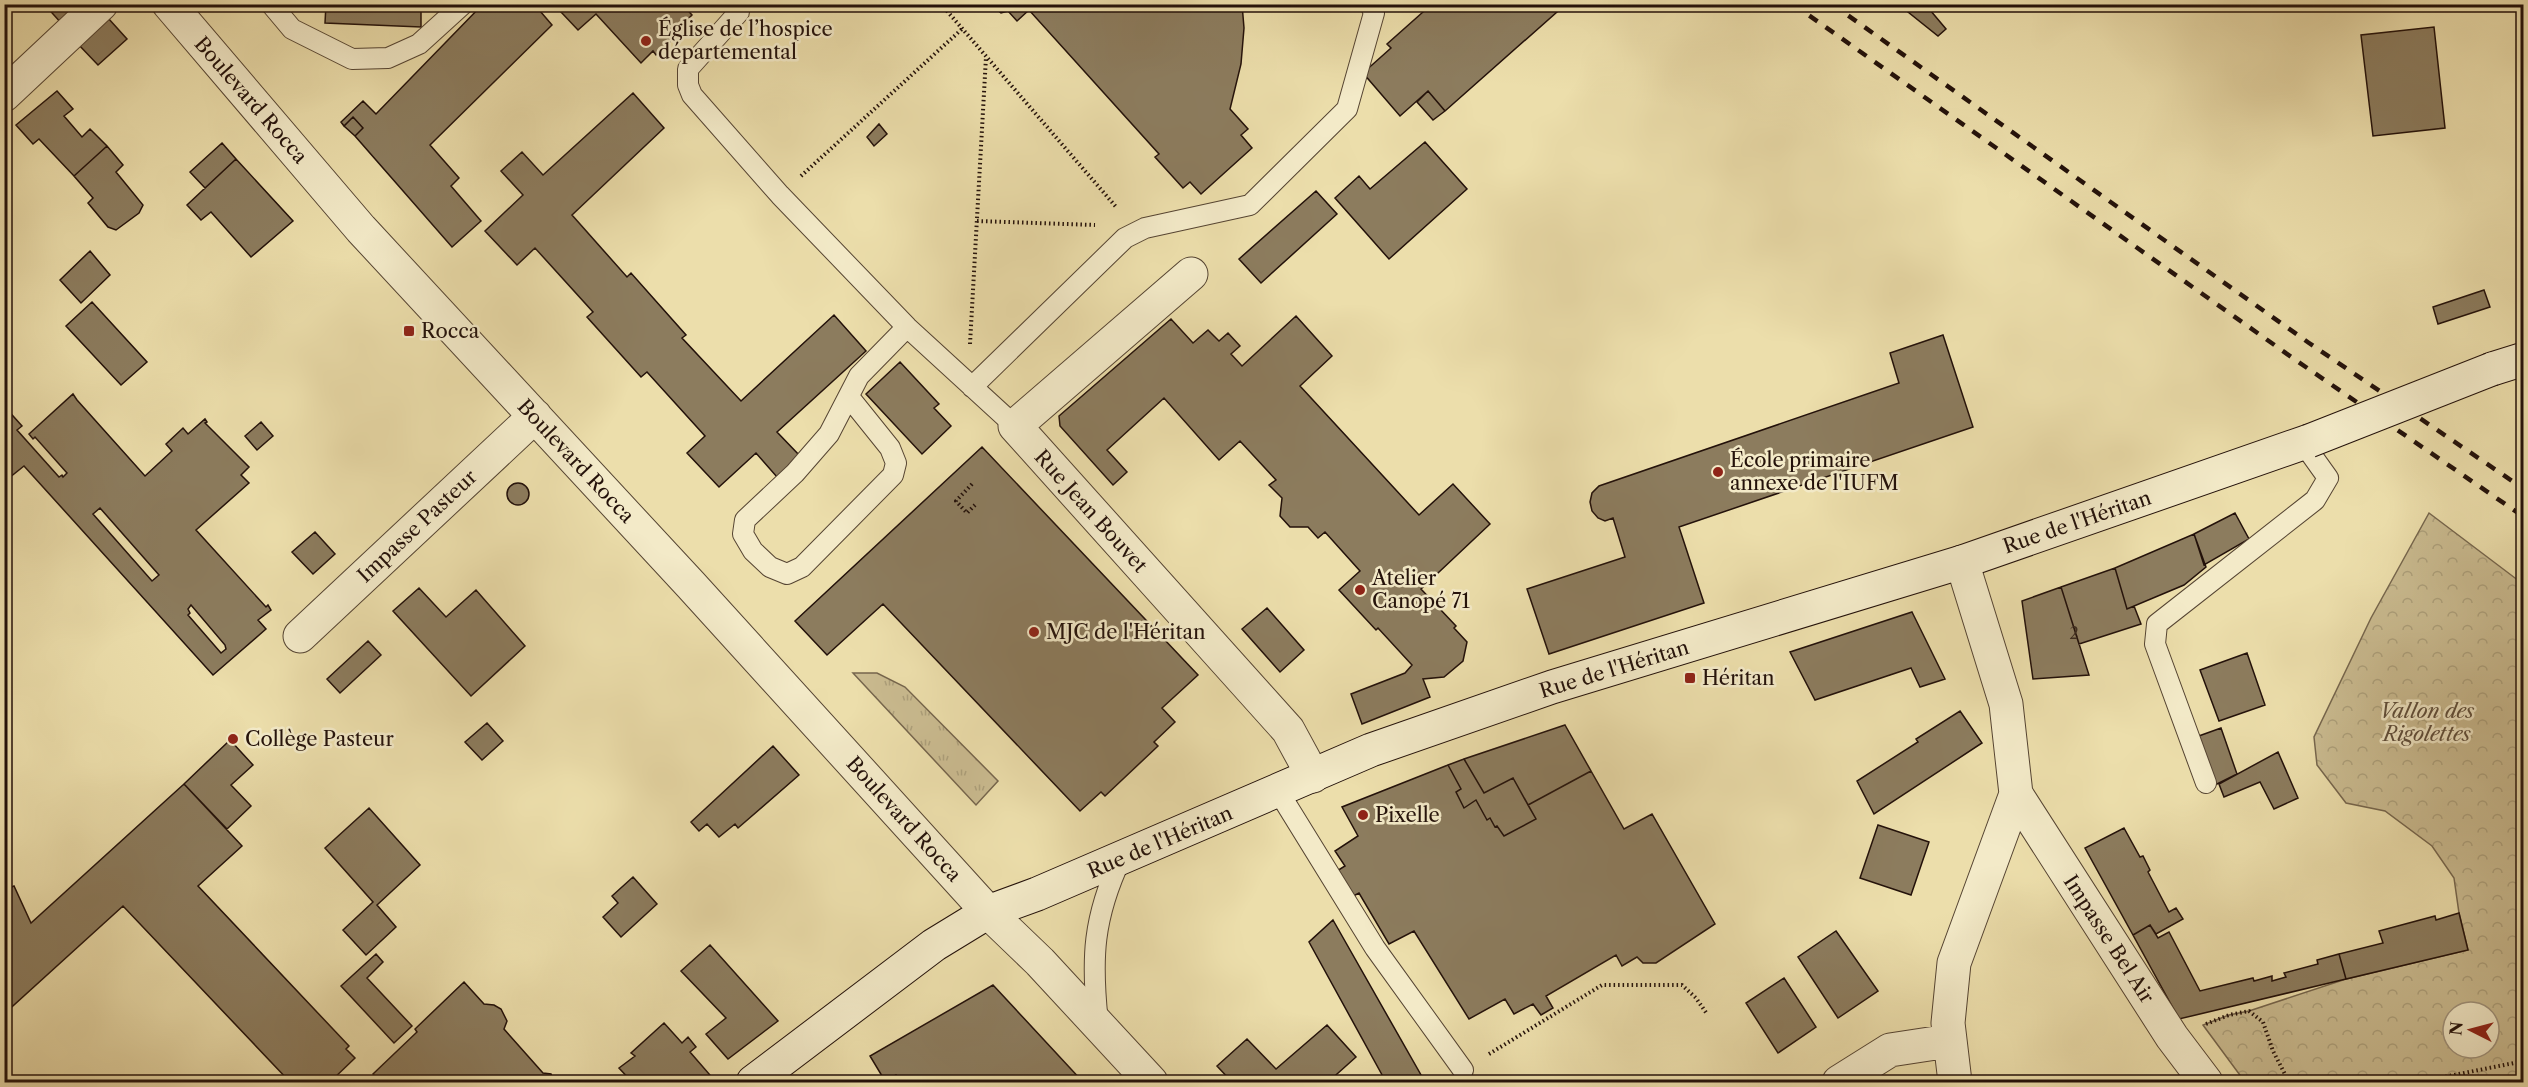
<svg xmlns="http://www.w3.org/2000/svg" width="2528" height="1087" font-family="'Libre Caslon Text',serif">
<style>
.grass{fill:url(#grass-tufts);stroke:#76664d;stroke-width:1.5}
.forest{fill:url(#forest-crowns);stroke:#76664d;stroke-width:1.5;fill-rule:evenodd}
.building{fill:#8c7c5e;stroke:#23110a;stroke-width:1.5;fill-rule:evenodd}
.lines{fill:none;stroke-linecap:round;stroke-linejoin:round}
.lane-casing{stroke:#554432;stroke-width:22}
.street-casing{stroke:#554432;stroke-width:35}
.secondary-casing{stroke:#23110a;stroke-width:35}
.path{stroke:#23110a;stroke-width:4;stroke-dasharray:1.5 3;stroke-linecap:butt}
.lane{stroke:#f3eac8;stroke-width:20}
.street{stroke:#f3eac8;stroke-width:33}
.secondary{stroke:#f3eac8;stroke-width:33}
.rail{stroke:#23110a;stroke-width:4.5;stroke-dasharray:10 10;stroke-linecap:butt}
.secondary-bridge-casing{stroke:#23110a;stroke-width:35;stroke-linecap:butt}
.secondary-bridge{stroke:#f3eac8;stroke-width:33}
.poi-dot{fill:#8f2418;stroke:#f3eac8;stroke-width:2}
.labels{text-anchor:middle;stroke-width:5;stroke-linejoin:round;paint-order:stroke}
.number-label{font-size:16px;fill:#3d2c1f}
.poi-label{font-size:20px;fill:#23110a;stroke:#f3eac8;text-anchor:start}
.street-label{font-size:20px;fill:#23110a;stroke:#f3eac8}
.park-label{font-size:20px;font-style:italic;fill:#5d4c39;stroke:#f3eac8}
</style>
<defs>
<pattern id="grass-tufts" width="24" height="20" patternUnits="userSpaceOnUse" patternTransform="scale(1.5)"><rect width="24" height="20" fill="#cabb90"/><path d="M3 7l-1-3M5 7V3M7 7l1-3M15 17l-1-3M17 17v-4M19 17l1-3" fill="none" stroke="#ada07b"/></pattern>
<pattern id="forest-crowns" width="20" height="18" patternUnits="userSpaceOnUse" patternTransform="scale(1.5)"><rect width="20" height="18" fill="#cabb90"/><path d="M2 6a3 3 0 1 1 6 0M12 15a3 3 0 1 1 6 0" fill="none" stroke="#ada07b"/></pattern>
</defs>
<rect width="100%" height="100%" fill="#ecdeab"/>
<filter id="stains"><feTurbulence type="fractalNoise" baseFrequency=".00333" numOctaves="4"/><feColorMatrix values="0 0 0 0 .2 0 0 0 0 .09 0 0 0 0 .02 0 0 0 .5 -.17"/></filter>
<radialGradient id="worn" r=".72"><stop offset=".6" stop-color="#630" stop-opacity="0"/><stop offset="1" stop-color="#630" stop-opacity=".3"/></radialGradient>
<path class="grass" d="M853,673h24l28,14 93,94 -22,24z"/>
<path class="forest" d="M2429,513l94,71v498h-278l-42,-57 26,-10 20,-4 97,-32 122,-29 -9,-37 -5,-35 -22,-32 -47,-35 -39,-8 -29,-38 -3,-28 57,-119zM2453,1012h36v36h-36z"/>
<path class="building" d="M44,4h40l-22,20z
M326,4h95v23l-96,-4z
M483,4h51l18,21 -122,120 29,33 -8,8 30,35 -29,26 -97,-111 8,-8 -10,-11 -9,9 -3,-4 22,-21 13,13z
M569,4h113l10,11 -13,13 3,3 -26,24 -3,-4 -12,12 -45,-49 -18,16 -17,-18z
M990,4h252l2,24 -3,36 -11,45 18,20 -7,6 11,13 -51,46 -11,-12 -7,6 -28,-31 4,-3 -130,-144 -12,11 -9,-10 -7,2z
M1432,4h134l-121,107 -17,-20 -28,25 -37,-43 28,-25 -4,-4z
M1898,4h27l21,25 -8,7z
M108,18l19,21 -29,26 -20,-21z
M2434,27l11,101 -72,8 -12,-101z
M57,91l16,18 -9,7 18,21 8,-8 17,17 -33,30 -35,-37 -6,5 -17,-19z
M1428,91l17,20 -12,9 -16,-18z
M633,93l31,35 -92,87 55,62 4,-4 55,62 -4,3 59,63 93,-86 32,36 -89,81 23,24 -23,21 -21,-24 -37,34 -32,-34 18,-17 -58,-64 -6,5 -54,-60 6,-5 -58,-64 -18,17 -32,-34 38,-36 -22,-24 21,-19 21,23z
M353,117l10,11 -8,8 -11,-10z
M879,124l8,10 -13,12 -7,-9z
M1425,142l42,47 -78,70 -54,-61 24,-22 11,13z
M222,143l14,16 -31,29 -15,-16z
M107,146l16,19 -7,7 27,33 -4,8 -23,17 -8,-3 -20,-24 5,-5 -19,-22z
M236,159l57,62 -42,36 -40,-45 -10,8 -14,-15z
M1316,191l21,23 -76,69 -22,-24z
M90,251l20,24 -29,28 -21,-23z
M2484,290l6,17 -52,17 -5,-17z
M92,302l55,60 -26,23 -55,-59z
M1296,316l36,40 -32,30 119,129 34,-31 37,40 -69,65 35,37 -2,2 13,14 -4,19 -19,16 -21,2 7,18 -68,27 -11,-30 54,-21 7,-8 -34,-37 -2,2 -37,-40 21,-19 -35,-39 -7,6 -10,-11h-18l-10,-11 2,-18 -13,-13 7,-5 -36,-39 -21,19 -55,-62 -57,52 20,22 -14,13 -53,-59 -1,-10 112,-97 22,24 15,-13 11,11 9,-8 12,13 -9,8 11,12z
M1943,335l30,92 -294,100 25,76 -155,51 -22,-65 98,-32 -12,-39 -8,3 -7,-3 -6,-7 -2,-9 2,-9 7,-7 300,-103 -9,-30z
M900,362l39,42 -5,4 17,18 -29,28 -56,-60z
M73,394l4,6 68,76 27,-25 -6,-7 17,-16 5,6 17,-15 2,3 -2,1 44,44 -8,8 8,8 -53,47 70,77 2,-2 3,5 -13,10 8,9 -53,46 -189,-209 -20,16v-76l18,20 -5,4 42,47 3,-2 1,2 4,-4 -32,-36 -2,2 -4,-5zM100,508l59,67 -7,6 -59,-67zM191,605l34,40 1,4 -5,4 -33,-38 2,-2 -2,-4z
M261,422l12,14 -16,14 -12,-14z
M982,447l216,228 -36,33 13,14 -21,20 4,4 -53,50 -4,-4 -21,19 -197,-207 -56,51 -32,-34z
M507 494a11 11 0 1 1 22 0a11 11 0 1 1-22 0Z
M2235,513l14,26 -45,26 -10,-31z
M315,532l20,22 -22,20 -21,-22z
M2194,534l12,33 -22,18 -57,24 -12,-41z
M2115,568l12,41 7,-3 7,18 -62,20 -18,-57z
M2061,587l28,88 -56,4 -11,-78z
M419,588l27,29 30,-27 49,56 -54,50 -78,-85z
M1267,608l37,42 -24,22 -38,-43z
M1912,612l33,67 -25,8 -9,-19 -96,32 -25,-48z
M368,641l13,14 -41,38 -13,-14z
M2247,653l18,52 -46,16 -19,-51z
M1960,711l22,32 -108,71 -17,-33 61,-39 -2,-3z
M487,723l16,18 -21,19 -17,-18z
M1565,725l26,46 -63,34 -15,-27 -29,15 -20,-34z
M2221,728l16,46 -24,12 -17,-49z
M230,740l23,25 -22,20 20,21 -24,23 -43,-45z
M773,746l26,29 -61,53 -3,-4 -16,13 -12,-13 -8,7 -8,-9z
M2278,752l20,46 -24,11 -14,-27 -36,15 -5,-13z
M1464,759l20,34 29,-15 23,41 -32,17 -7,-10 -2,1 -5,-9 -3,2 -11,-20 -12,8 -8,-16 5,-3 -13,-24z
M1448,765l13,24 -5,3 8,16 12,-8 11,20 3,-2 5,9 2,-1 7,10 32,-17 -8,-14 63,-34 33,58 28,-15 63,110 -59,39h-13l-6,-6 -15,9 -6,-11 -70,41 7,12 -12,7 -8,-11 -19,10 -9,-15 -36,20 -55,-88 -25,13 -30,-51 -13,7 -14,-26 13,-8 -10,-15 23,-15 -16,-29z
M184,784l58,62 -44,40 151,160 -3,3 9,9 -25,24h-40l-167,-176 -119,108v-124l10,-4 17,37z
M369,808l51,57 -43,40 19,22 -30,28 -23,-25 30,-28 -48,-54z
M1878,825l51,17 -18,53 -51,-17z
M2124,828l16,29 3,-1 7,14 -2,2 21,40 7,-4 7,11 -27,15 -6,-9 -17,10 -48,-87z
M633,877l24,27 -36,33 -18,-20 15,-14 -6,-7z
M2459,913l9,37 -122,29 -7,-25 44,-11 -4,-12 56,-15 1,4z
M1333,920l92,162h-39l-77,-140z
M2150,925l8,13 11,-6 31,59 53,-13 1,3 18,-5v5l14,-4 -2,-4 34,-9 -1,-4 22,-6 7,25 -167,40 -46,-84z
M1836,931l42,60 -40,27 -40,-61z
M710,945l68,76 -50,38 -22,-25 20,-16 -45,-47z
M376,954l7,8 -16,16 45,48 -18,17 -53,-57z
M1784,978l32,49 -38,26 -32,-50z
M464,982l20,22 10,1 7,4 6,12 -3,8 39,44 8,1 3,8h-173l-8,-8 44,-42 -2,-3z
M993,985l90,97h-97l-5,-5 -10,5h-70l-5,-7 -11,6 -15,-25z
M664,1023l18,20 6,-6 8,10 -6,5 20,23 -10,7h-68l-13,-14 16,-12 -4,-3z
M1327,1025l29,32 -28,25h-96l-15,-16 30,-27 29,30z"/>
<g class="lines">
<g class="lane-casing">
<path id="lane" d="M271,4l21,25 60,30 36,-1 31,-14 44,-40
M731,4l8,8 -51,57v16l4,10 88,100 127,132 108,99
M972,387l153,-149 20,-10 105,-23 97,-96 27,-96 -4,-9
M849,397l41,51 6,15 -3,12 -91,92 -15,7 -17,-7 -17,-16 -10,-17 2,-14 50,-47 34,-39 30,-58 48,-49
M2206,783l-51,-139 2,-20 158,-124 13,-22 -25,-35
M1278,791l97,157 88,122
M1098,1023c-7,-65 -5,-105 23,-165"/>
</g>
<g class="street-casing">
<path id="street" d="M169,4l192,225 330,356 297,327 52,50 111,120
M4,95l97,-91
M1191,274l-176,152 273,304 25,46
M300,636l235,-220
M2016,794l156,243 34,45
M1839,1082l51,-32 59,-9
M1955,1082l-7,-59 6,-60 62,-169 -10,-90 -44,-142"/>
</g>
<g class="secondary-casing">
<path id="secondary" d="M2492,369l32,-10
M753,1082l181,-137 54,-33 49,-18 334,-144 181,-63 410,-125 347,-121"/>
</g>
<path class="path" d="M941,4l176,204
M801,176l161,-147
M977,221l118,4
M970,344l16,-287
M972,484l-16,17 11,12 8,-8
M2206,1024l23,-9 20,-4 14,11 10,29 16,31
M1489,1054l113,-69h80l14,13 11,16
M2419,1082l105,-21"/>
<use href="#lane" class="lane"/>
<use href="#street" class="street"/>
<use href="#secondary" class="secondary"/>
<path class="rail" d="M1793,4l504,357 227,156
M1832,4l477,339 215,146"/>
<g class="secondary-bridge-casing">
<path id="secondary-bridge" d="M2309,441l183,-72"/>
</g>
<use href="#secondary-bridge" class="secondary-bridge"/>
</g>
<g class="poi-dot">
<circle cx="646" cy="41" r="6"/>
<rect x="403" y="325" width="12" height="12" rx="3"/>
<circle cx="1718" cy="472" r="6"/>
<circle cx="1360" cy="590" r="6"/>
<circle cx="1034" cy="632" r="6"/>
<rect x="1684" y="672" width="12" height="12" rx="3"/>
<circle cx="233" cy="739" r="6"/>
<circle cx="1363" cy="815" r="6"/>
</g>
<g class="labels">
<g class="number-label">
<text x="2074" y="639">2</text>
</g>
<g class="poi-label">
<text x="658" y="36">Église de l’hospice<tspan x="658" dy="23">départemental</tspan></text>
<text x="421" y="338">Rocca</text>
<text x="1730" y="467">École primaire<tspan x="1730" dy="23">annexe de l'IUFM</tspan></text>
<text x="1372" y="585">Atelier<tspan x="1372" dy="23">Canopé 71</tspan></text>
<text x="1046" y="639">MJC de l'Héritan</text>
<text x="1702" y="685">Héritan</text>
<text x="245" y="746">Collège Pasteur</text>
<text x="1375" y="822">Pixelle</text>
</g>
<g class="street-label">
<text transform="translate(251 100) rotate(49)" y="7">Boulevard Rocca</text>
<text transform="translate(576 461) rotate(47)" y="7">Boulevard Rocca</text>
<text transform="translate(1091 511) rotate(48)" y="7">Rue Jean Bouvet</text>
<text transform="translate(2077 522) rotate(-19)" y="7">Rue de l'Héritan</text>
<text transform="translate(417 526) rotate(-43)" y="7">Impasse Pasteur</text>
<text transform="translate(1614 669) rotate(-17)" y="7">Rue de l'Héritan</text>
<text transform="translate(904 819) rotate(48)" y="7">Boulevard Rocca</text>
<text transform="translate(1160 842) rotate(-23)" y="7">Rue de l'Héritan</text>
<text transform="translate(2109 939) rotate(57)" y="7">Impasse Bel Air</text>
</g>
<g class="park-label">
<text x="2427" y="718">Vallon des<tspan x="2427" dy="23">Rigolettes</tspan></text>
</g>
</g>
<rect width="2528" height="1087" fill="none" stroke="#ecdeab" stroke-width="24"/>
<rect x="6" y="6" width="2516" height="1075" fill="none" stroke="#23110a" stroke-width="3"/>
<rect x="12" y="12" width="2504" height="1063" fill="none" stroke="#23110a" stroke-width="1.5"/>
<g transform="translate(2471 1030) rotate(276)"><circle r="28" fill="#f3eac8" stroke="#a0937c" stroke-width="1.5"/>
<path d="M0-4.5L10 22L0 15L-10 22Z" fill="#8f2418"/>
<text y="-9" font-size="16" font-weight="bold" text-anchor="middle" fill="#23110a">N</text>
</g>
<rect width="100%" height="100%" filter="url(#stains)"/>
<rect width="100%" height="100%" fill="url(#worn)"/>
</svg>
